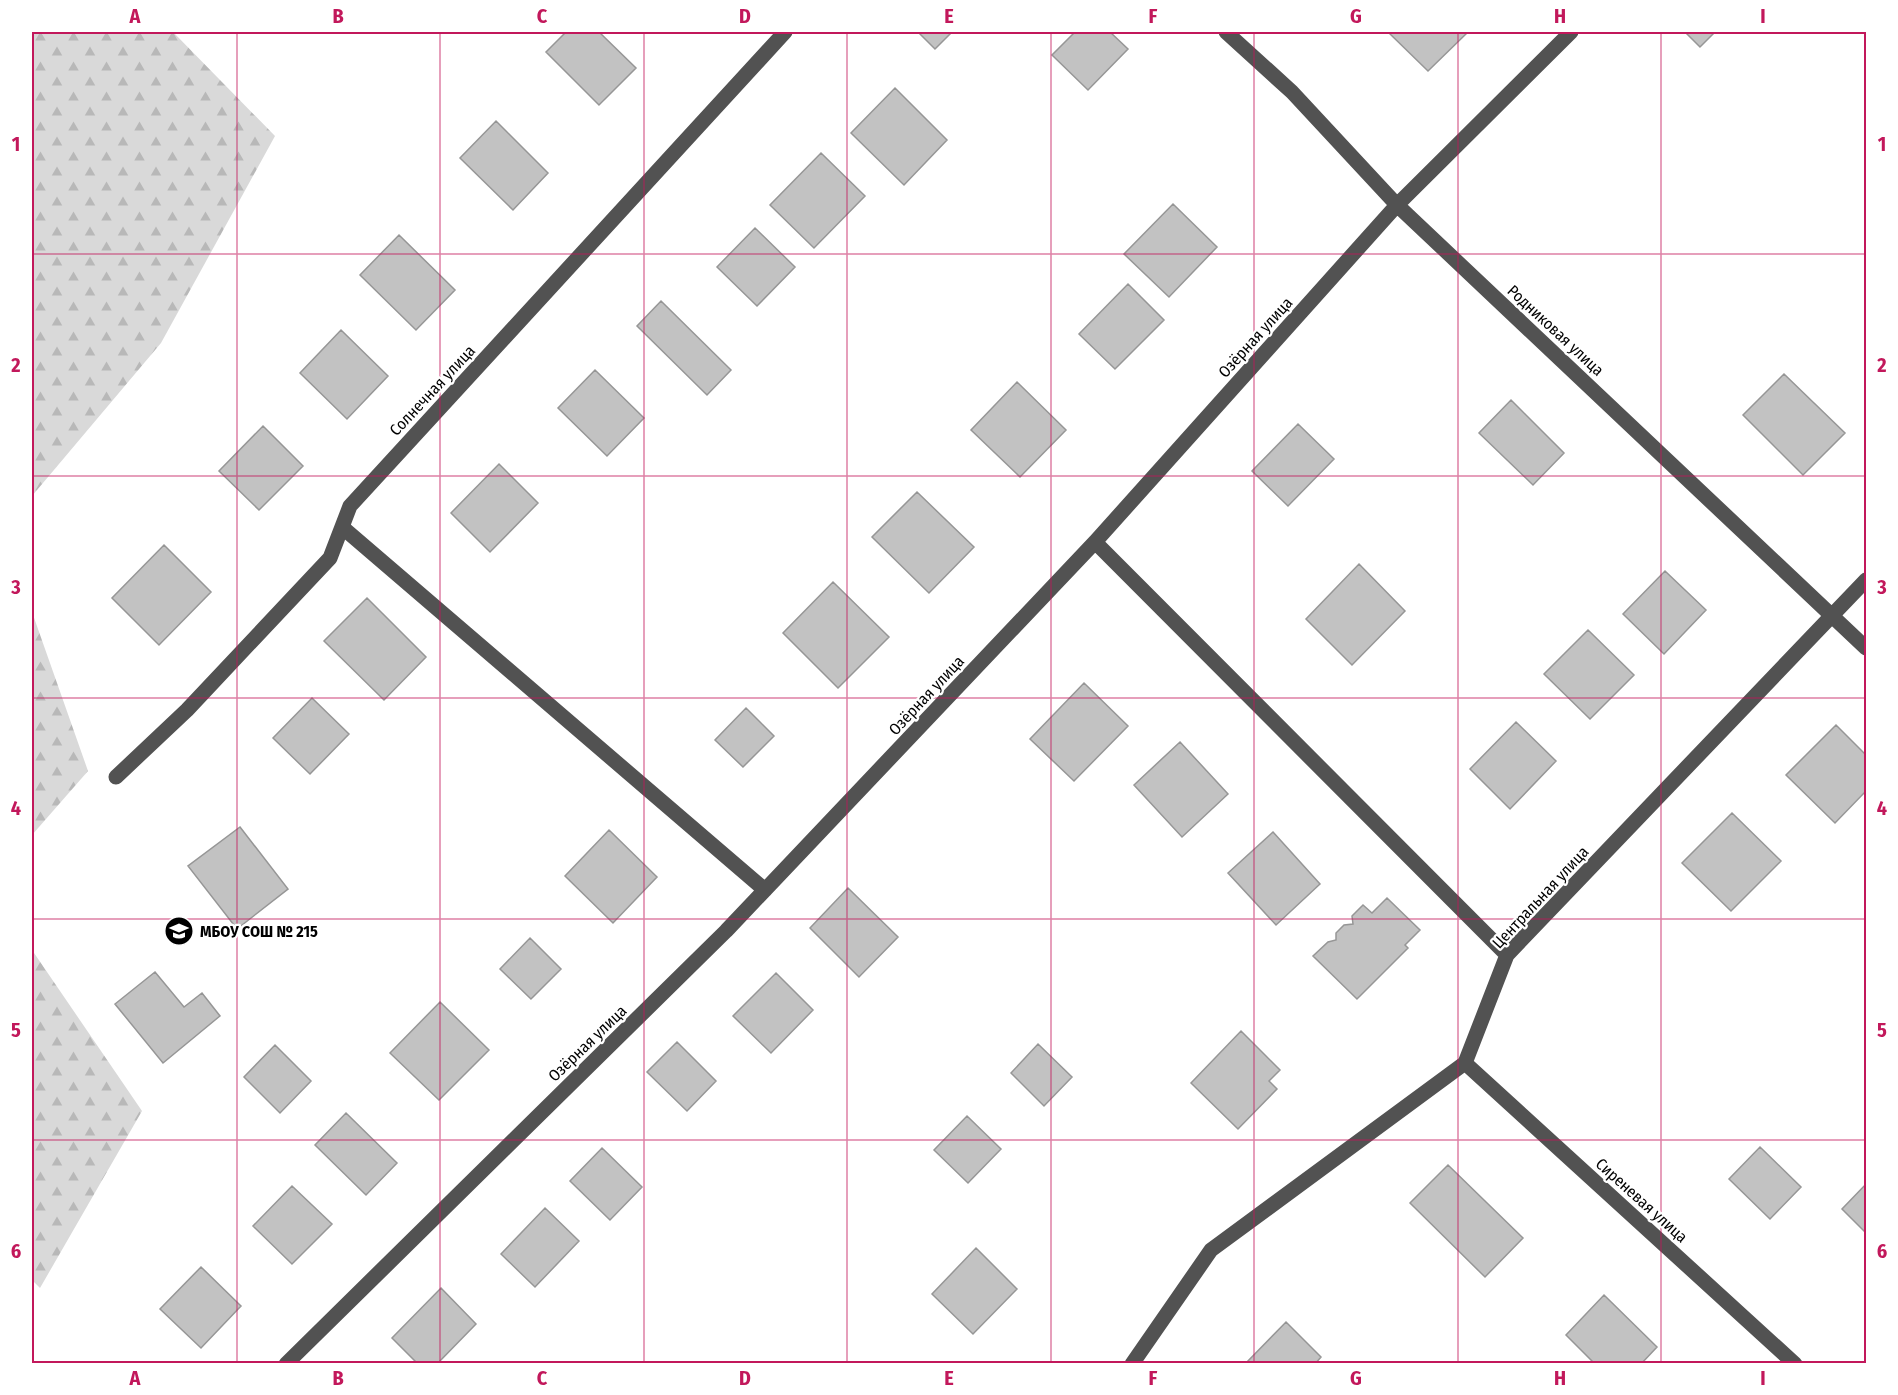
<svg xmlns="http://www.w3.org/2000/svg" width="1898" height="1395" font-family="'Fira Sans Condensed',sans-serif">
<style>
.forest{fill:url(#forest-firs)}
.building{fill:#c2c2c2;stroke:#969696;stroke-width:1.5}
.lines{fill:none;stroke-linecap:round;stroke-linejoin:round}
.minor{stroke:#525252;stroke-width:15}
.grid{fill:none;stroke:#c2185b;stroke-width:1.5;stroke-opacity:0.55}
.labels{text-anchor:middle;stroke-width:4.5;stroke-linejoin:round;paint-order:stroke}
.street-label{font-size:16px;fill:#000;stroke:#fff}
.poi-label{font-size:16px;font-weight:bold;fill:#000;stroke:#fff;text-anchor:start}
.neatline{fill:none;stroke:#c2185b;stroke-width:2}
.grid-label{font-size:20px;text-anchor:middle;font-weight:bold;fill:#c2185b}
</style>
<defs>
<pattern id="forest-firs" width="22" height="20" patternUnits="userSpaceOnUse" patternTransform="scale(1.5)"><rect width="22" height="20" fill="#d9d9d9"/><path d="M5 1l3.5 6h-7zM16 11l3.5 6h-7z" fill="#b8b8b8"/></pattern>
</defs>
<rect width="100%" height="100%" fill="#fff"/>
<path class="forest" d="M32,32h141l102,104 -114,207 -129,153z
M32,612l56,159 -56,64z
M32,950l110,161 -102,177 -8,-8z"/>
<path class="building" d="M566,32h33l37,36 -37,37 -53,-53z
M918,32h34l-17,17z
M1075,32h35l18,17 -40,41 -36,-35z
M1388,32h80l-40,39z
M1685,32h30l-15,15z
M895,88l52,52 -43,45 -53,-52z
M496,121l52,52 -35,37 -53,-52z
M821,153l44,43 -51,52 -44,-43z
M1173,204l44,43 -48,50 -45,-43z
M755,228l40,39 -38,39 -40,-39z
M399,235l56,55 -39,40 -56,-55z
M1128,284l36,36 -49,49 -36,-35z
M661,301l70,69 -24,25 -70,-69z
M341,330l47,46 -41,43 -47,-46z
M595,370l49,48 -37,38 -49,-48z
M1784,374l61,59 -42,42 -60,-60z
M1017,382l49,48 -46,47 -49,-47z
M1511,400l53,53 -31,32 -54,-52z
M1298,424l36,35 -46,47 -36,-35z
M263,426l40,40 -44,44 -40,-39z
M499,464l39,39 -48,49 -39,-39z
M917,492l57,55 -45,46 -57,-56z
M164,545l47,47 -52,53 -47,-47z
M1359,564l46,47 -53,54 -46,-46z
M1665,571l41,39 -42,44 -41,-40z
M833,582l56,55 -51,51 -55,-55z
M367,598l59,59 -42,43 -60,-59z
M1588,630l46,45 -44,44 -46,-45z
M1084,683l44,43 -54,55 -44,-42z
M312,698l37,36 -39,40 -37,-36z
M746,708l28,28 -31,31 -28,-27z
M1516,722l40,39 -46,48 -40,-40z
M1836,725l30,30v36l-31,32 -49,-48z
M1180,742l48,52 -46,43 -48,-52z
M1732,813l49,48 -50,50 -49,-48z
M240,827l48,62 -51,40 -49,-63z
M609,830l48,47 -44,46 -48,-47z
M1273,832l47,52 -44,41 -48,-52z
M848,888l50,49 -39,40 -49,-49z
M1387,898l33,32 -15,15 3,3 -51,51 -44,-43 15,-14 8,-2v-7l8,-8 9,-1 -1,-8 11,-11 9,8z
M530,938l31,31 -30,30 -31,-30z
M155,972l29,35 18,-14 18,23 -57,47 -48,-59z
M776,973l37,37 -42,43 -38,-37z
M440,1002l49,48 -50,50 -49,-47z
M1241,1031l39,39 -11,11 8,8 -39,40 -47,-46z
M677,1042l39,39 -29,30 -40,-39z
M1038,1044l34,33 -28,29 -33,-33z
M275,1045l36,36 -31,32 -36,-36z
M346,1113l51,50 -31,32 -51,-50z
M967,1116l34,33 -33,34 -34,-33z
M1760,1147l41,40 -31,32 -41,-40z
M602,1148l40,39 -32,33 -40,-39z
M1448,1165l75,73 -38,39 -75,-74z
M1866,1184v49l-24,-24z
M292,1186l40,38 -40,40 -39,-38z
M545,1208l34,33 -44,46 -34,-33z
M976,1248l41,41 -44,45 -41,-40z
M201,1267l40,39 -40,42 -41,-39z
M441,1288l35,36 -39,40h-19l-26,-26z
M1604,1295l53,52 -16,17h-46l-29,-29z
M1286,1322l35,35 -6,7h-70z"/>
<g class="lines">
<path class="minor" d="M1226,32l66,60 105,113 469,443
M342,527l423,363
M1095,542l412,413
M116,777l71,-67 143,-152 20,-52 435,-474
M1465,1063l330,301
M286,1364l440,-433 369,-389 302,-337 174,-173
M1132,1364l79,-114 254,-187 42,-108 359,-375"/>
</g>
<path class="grid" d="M237,32v1332M440,32v1332M644,32v1332M847,32v1332M1051,32v1332M1254,32v1332M1458,32v1332M1661,32v1332M32,254h1834M32,476h1834M32,698h1834M32,919h1834M32,1140h1834"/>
<defs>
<g id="school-disc" transform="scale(1.5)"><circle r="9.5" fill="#000" stroke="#fff"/><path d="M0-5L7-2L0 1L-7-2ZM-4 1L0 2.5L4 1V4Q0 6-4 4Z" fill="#fff"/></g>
</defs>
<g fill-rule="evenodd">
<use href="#school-disc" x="179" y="931"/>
</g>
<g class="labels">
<g class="street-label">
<text transform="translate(1556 330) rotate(43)" y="6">Родниковая улица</text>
<text transform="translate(1255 337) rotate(-48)" y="6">Озёрная улица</text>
<text transform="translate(432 390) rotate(-47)" y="6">Солнечная улица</text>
<text transform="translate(926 695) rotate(-47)" y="6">Озёрная улица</text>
<text transform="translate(1540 897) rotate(-47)" y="6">Центральная улица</text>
<text transform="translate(587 1043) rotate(-44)" y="6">Озёрная улица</text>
<text transform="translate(1642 1200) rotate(42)" y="6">Сиреневая улица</text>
</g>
<g class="poi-label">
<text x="200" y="937">МБОУ СОШ № 215</text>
</g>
</g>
<rect width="1898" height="1395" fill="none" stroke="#ffffff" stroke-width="66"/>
<rect x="33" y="33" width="1832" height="1329" class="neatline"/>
<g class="grid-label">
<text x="135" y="23">A</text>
<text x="338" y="23">B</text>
<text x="542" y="23">C</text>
<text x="745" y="23">D</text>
<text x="949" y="23">E</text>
<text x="1153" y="23">F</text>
<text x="1356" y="23">G</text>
<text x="1560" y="23">H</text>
<text x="1763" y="23">I</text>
<text x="16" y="151">1</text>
<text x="1882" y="151">1</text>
<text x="16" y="372">2</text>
<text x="1882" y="372">2</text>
<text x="16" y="594">3</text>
<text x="1882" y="594">3</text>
<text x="16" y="815">4</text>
<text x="1882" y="815">4</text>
<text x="16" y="1037">5</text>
<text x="1882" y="1037">5</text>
<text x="16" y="1258">6</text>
<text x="1882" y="1258">6</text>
<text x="135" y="1385">A</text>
<text x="338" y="1385">B</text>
<text x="542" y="1385">C</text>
<text x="745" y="1385">D</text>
<text x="949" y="1385">E</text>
<text x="1153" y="1385">F</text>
<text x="1356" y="1385">G</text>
<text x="1560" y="1385">H</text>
<text x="1763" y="1385">I</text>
</g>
</svg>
